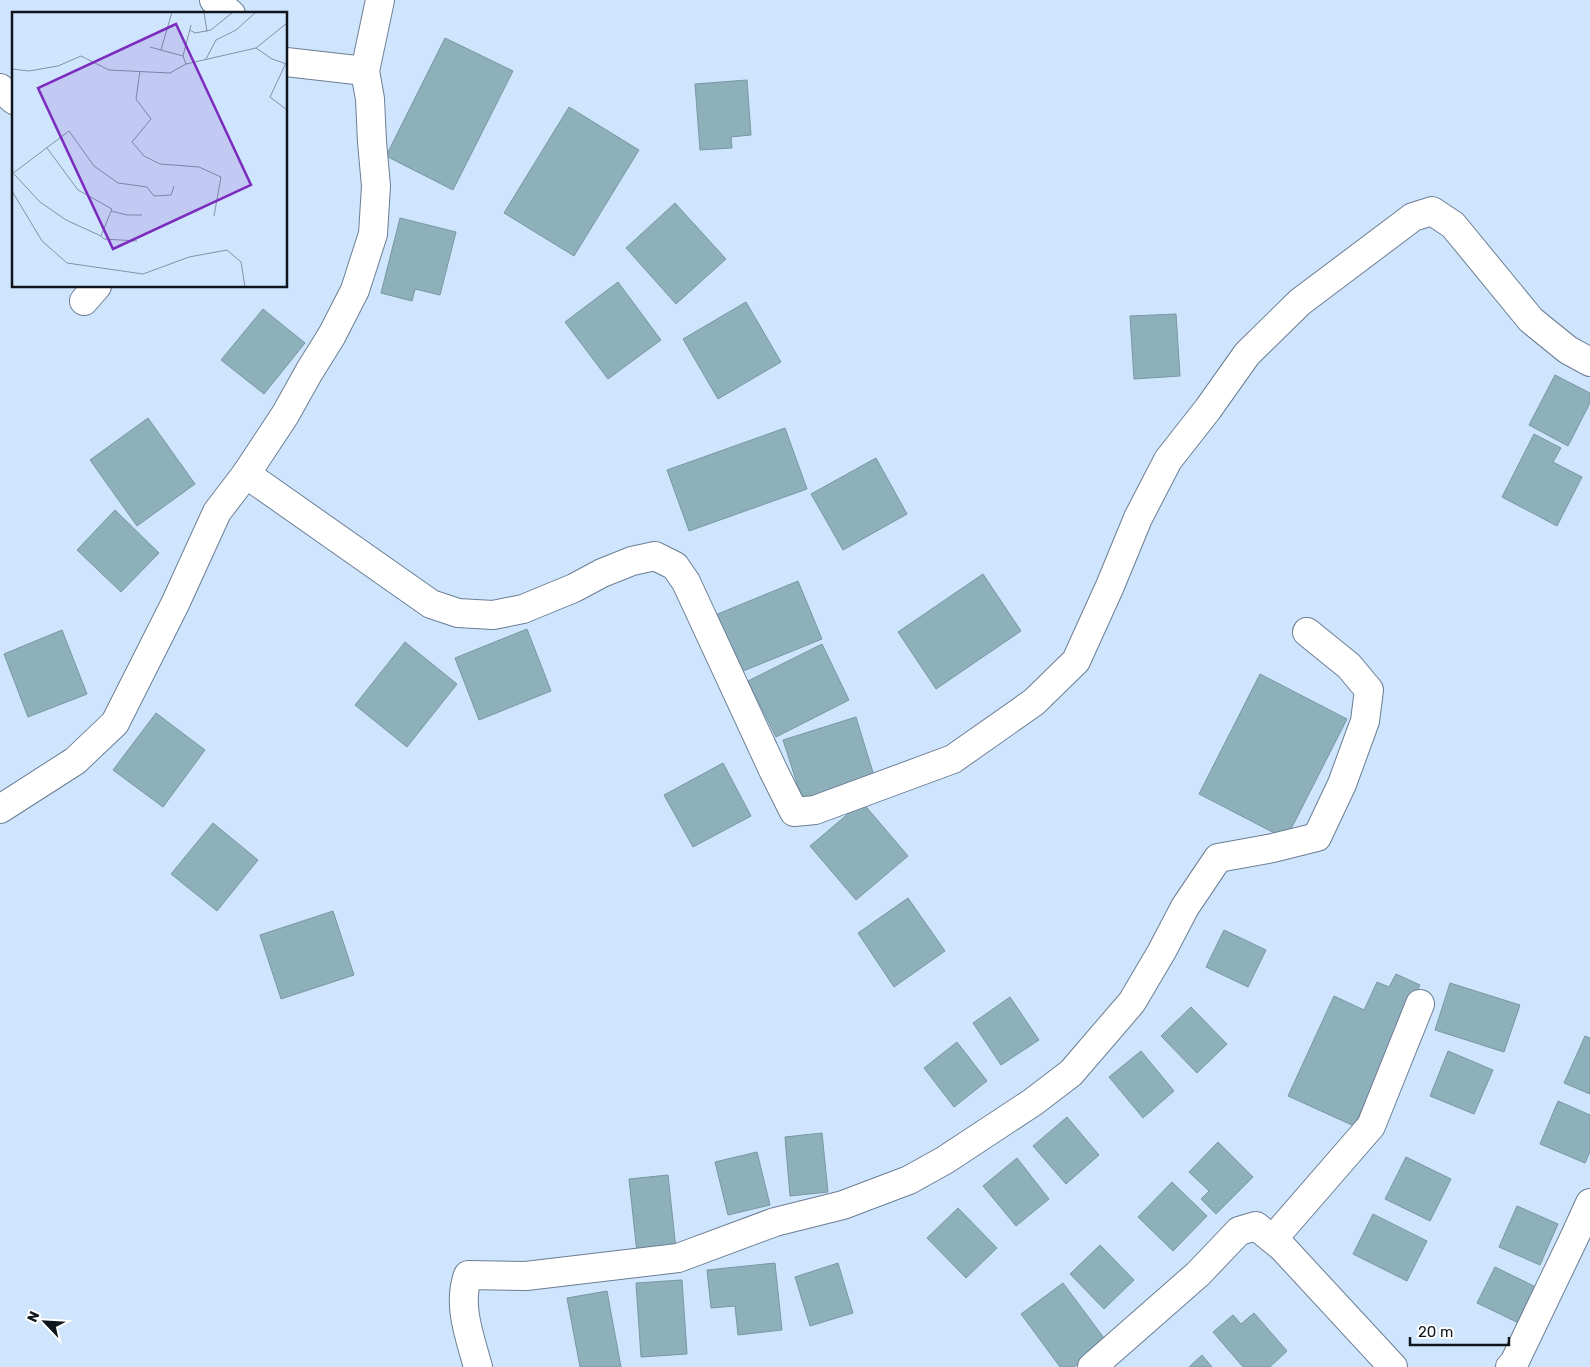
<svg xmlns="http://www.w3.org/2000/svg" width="1590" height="1367" font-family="Rubik,sans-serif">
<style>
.building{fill:#8eb0bb;stroke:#7798a2}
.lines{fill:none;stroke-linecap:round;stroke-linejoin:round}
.minor-casing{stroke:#6b7e94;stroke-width:30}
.tertiary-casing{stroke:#6b7e94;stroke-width:30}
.minor{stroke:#fff;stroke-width:28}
.tertiary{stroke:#fff;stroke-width:28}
.inset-road{fill:none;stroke:#8292a3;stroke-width:1}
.view{fill:#7b2cbf;fill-opacity:0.15;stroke:#7b2cbf;stroke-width:2.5}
.inset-edge{fill:none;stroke:#0e151d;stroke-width:2.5}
</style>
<rect width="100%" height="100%" fill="#cfe5fd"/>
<path class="building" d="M445,38l68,33 -60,119 -67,-34z
M747,80l4,55 -20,2 1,11 -32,2 -5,-66z
M569,107l70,43 -65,106 -70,-43z
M675,203l51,56 -50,45 -50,-56z
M400,218l56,14 -16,63 -25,-6 -3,12 -31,-8z
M618,282l43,58 -53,39 -43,-57z
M746,302l35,60 -63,37 -35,-60z
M263,309l42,34 -41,51 -43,-34z
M1176,314l4,62 -46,3 -4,-63z
M1555,375l35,18v10l-22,43 -39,-21z
M148,418l47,66 -58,42 -47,-66z
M785,428l22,61 -118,42 -22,-61z
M1534,434l27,14 -8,14 29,15 -25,49 -55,-29z
M876,458l31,56 -64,36 -32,-56z
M115,510l44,43 -38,39 -44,-42z
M983,574l38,57 -85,58 -38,-57z
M798,581l24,58 -91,37 -23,-58z
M527,629l24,62 -72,29 -24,-62z
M62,630l25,64 -59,23 -24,-63z
M405,642l52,42 -50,63 -52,-42z
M822,644l27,56 -73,37 -28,-56z
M1260,674l87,45 -61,120 -87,-45z
M156,713l49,37 -42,57 -50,-37z
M856,717l19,62 -72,23 -20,-62z
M723,763l28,53 -58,31 -29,-52z
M862,802l46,54 -52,44 -46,-54z
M213,823l45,37 -41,51 -46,-37z
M908,898l37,53 -51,36 -36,-54z
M333,911l21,64 -73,24 -21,-64z
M1224,930l42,20 -18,37 -42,-20z
M1396,974l24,11 -66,141 -66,-30 46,-100 30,14 13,-28 12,5z
M1450,983l70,22 -16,47 -69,-22z
M1010,997l29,43 -38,25 -28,-42z
M1191,1007l36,37 -30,29 -36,-37z
M1585,1036l5,2v56l-26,-11z
M957,1042l30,39 -33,26 -30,-39z
M1141,1051l33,40 -31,27 -34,-41z
M1448,1051l45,19 -19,44 -44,-18z
M1558,1101l32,14v37l-5,11 -45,-19z
M1067,1117l32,38 -33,29 -33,-38z
M822,1133l6,59 -38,4 -5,-59z
M1218,1142l35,35 -37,37 -15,-15 8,-8 -20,-19z
M757,1152l13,53 -42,10 -13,-53z
M1406,1157l45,22 -21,42 -45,-22z
M1017,1158l32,41 -33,27 -33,-40z
M668,1175l8,74 -39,4 -8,-74z
M1172,1182l35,34 -34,35 -35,-34z
M1517,1206l41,18 -18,41 -41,-18z
M958,1208l39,40 -31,30 -39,-40z
M1373,1214l54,27 -20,40 -54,-27z
M1100,1245l34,35 -30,29 -34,-35z
M775,1263l7,67 -44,5 -3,-29 -24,2 -4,-38z
M838,1263l15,50 -43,13 -15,-49z
M1495,1267l49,24 -17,36 -50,-24z
M682,1280l5,74 -46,3 -5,-74z
M1063,1283l44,59 -33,25h-14l-39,-53z
M607,1291l14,76h-41l-13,-69z
M1254,1313l33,38 -17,16h-27l-30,-35 20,-17 8,9z
M1202,1355l10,12h-23z"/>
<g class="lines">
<g class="minor-casing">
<path id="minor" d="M214,0l17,14
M286,62l79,9
M0,88l14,12
M84,301l13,-15
M246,474l185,130 27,9 35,2 30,-6 51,-21 28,-15 30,-12 23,-5 20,10 11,16 88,190 20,40 21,-2 138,-51 81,-57 42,-41 34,-75 28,-68 30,-58 40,-51 39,-55 53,-52 113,-85 19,-6 21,14 78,95 37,30 22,12
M1273,1239l98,-113 49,-122
M478,1367c-8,-30 -21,-62 -10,-92l58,1 152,-18 97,-36 68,-17 66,-25 36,-20 88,-58 38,-29 61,-71 30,-51 23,-44 33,-49 55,-10 44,-11 25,-53 23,-63 4,-31 -20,-24 -42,-34
M1092,1367l106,-93 41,-43 17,-5 26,21 111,120
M1510,1367l4,-4 60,-125 16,-35"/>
</g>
<g class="tertiary-casing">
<path id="tertiary" d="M0,809l75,-48 40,-38 60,-119 42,-92 29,-38 39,-59 24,-43 23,-37 23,-45 18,-56 3,-48 -4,-44 -2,-43 -5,-28 15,-71"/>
</g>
<use href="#minor" class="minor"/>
<use href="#tertiary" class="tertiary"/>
</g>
<g transform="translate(12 12)">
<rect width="275" height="275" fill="#cfe5fd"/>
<path class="inset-road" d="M192,0l3,20M178,18l5,3 16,-3 22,-18M138,35l33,9M244,36l16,11 15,5M149,38l11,-38M194,47l10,-19 20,-10 20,-18M274,51l-16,34 17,13M174,52l-3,-8 8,-31M0,57l17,2 29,-5 23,-10 28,14 61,3 16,-9 70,-16 31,-25M128,59l-4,28 15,20 -19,23 12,14 16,8 39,3 22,10 -7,39M35,136l31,42 34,19 -11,27 3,3 33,2M0,162l57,-43 25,35 24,17 29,4 7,9 17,-1 3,-9M2,162l26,28 26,18 35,16M0,179l30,50 25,22 76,11 46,-17 38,-7 14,12 4,25M99,199l16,4h15"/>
<path class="view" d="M164,12l75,161 -138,64 -75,-161z"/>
<rect width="275" height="275" class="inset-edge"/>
</g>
<g transform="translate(45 1322) rotate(295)" stroke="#ffffff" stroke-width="4" paint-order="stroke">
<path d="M0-4L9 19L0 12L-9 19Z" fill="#0e151d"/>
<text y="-8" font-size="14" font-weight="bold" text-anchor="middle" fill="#0e151d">N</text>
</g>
<path d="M1410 1337v8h99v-8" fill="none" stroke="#0e151d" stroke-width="2.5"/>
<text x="1418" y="1337" font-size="15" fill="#0e151d" stroke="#ffffff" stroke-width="4" paint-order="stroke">20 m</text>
</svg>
